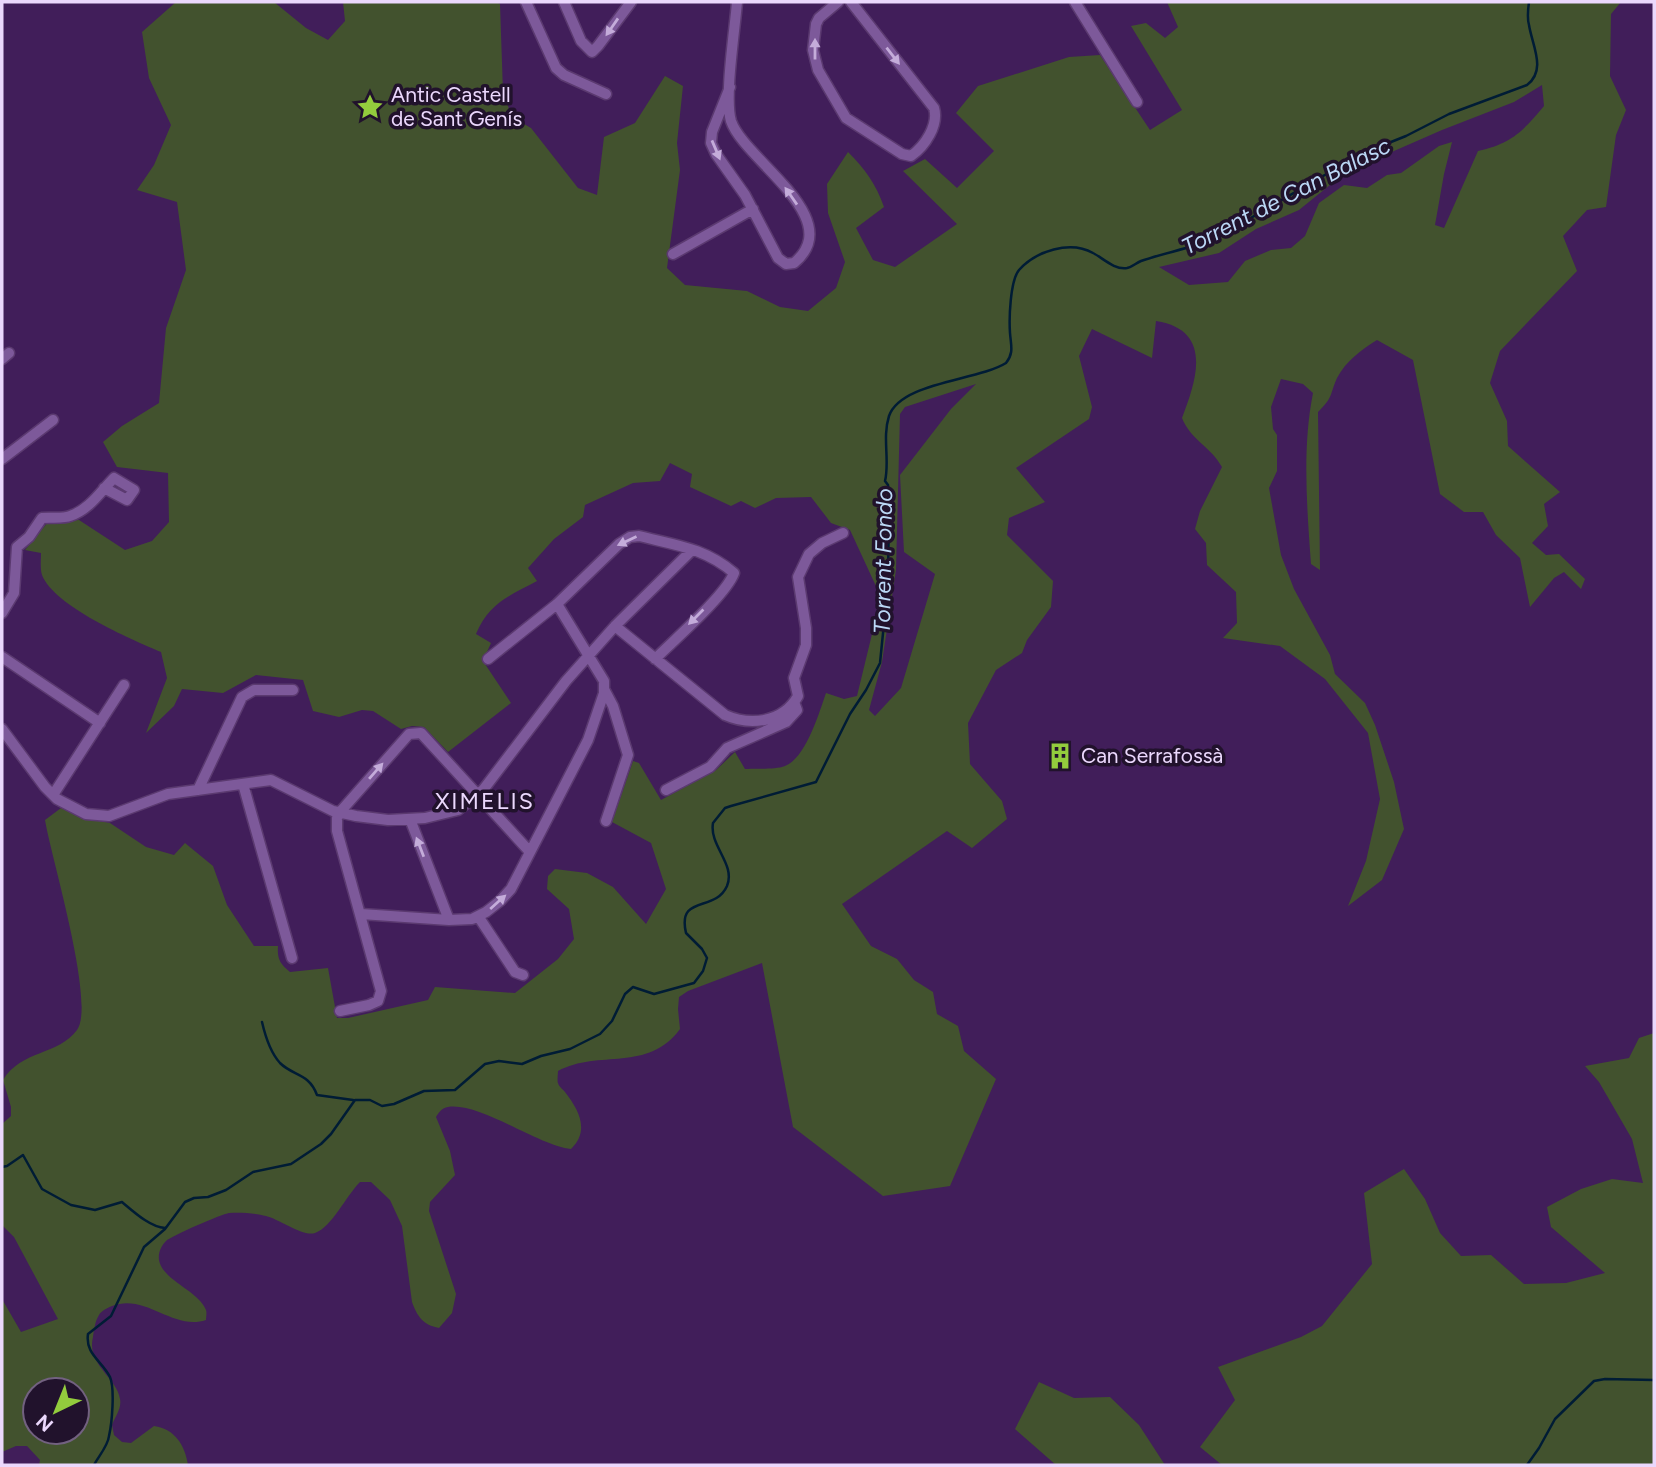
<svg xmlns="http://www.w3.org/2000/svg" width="1656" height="1467" font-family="Figtree,sans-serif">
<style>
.green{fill:#42522e;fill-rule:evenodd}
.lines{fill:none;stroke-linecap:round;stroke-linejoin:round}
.stream{stroke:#001c35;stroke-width:2.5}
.minor-casing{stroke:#5b3a70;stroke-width:13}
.minor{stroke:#7d599a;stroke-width:10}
.oneway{fill:#c4acda}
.labels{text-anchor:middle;stroke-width:7;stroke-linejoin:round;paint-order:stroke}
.poi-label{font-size:21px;fill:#ebd8fd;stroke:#21122c;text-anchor:start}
.water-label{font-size:23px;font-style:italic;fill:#bad7f5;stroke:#21122c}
.neighbourhood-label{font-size:23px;letter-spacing:2px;fill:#ebd8fd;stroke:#21122c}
</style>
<rect width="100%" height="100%" fill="#411e5a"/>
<path class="green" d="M176,2h98l32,26 22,12 17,-19 -2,-19h154l3,2 3,88 9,25 19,11 47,60 19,7 7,-58 31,-14 30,-47 18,10 -6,57 3,27 -13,98 18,17 62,6 33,16 28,4 28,-23 9,-26 -17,-49 -1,-29 21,-32c17,17 28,32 36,55l-28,21 17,32 22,7 62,-43 -54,-53 22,-12 32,29 37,-37 -38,-38 22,-27 91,-29 31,-2 50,75 32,-20 -51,-84 15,-3 19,15 13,-11 -11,-25h454l-10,12 -1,62 16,34 -10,25 -10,72 -19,3 -24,26 14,35 -77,80 -10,32 17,38 1,25 52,46 -16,12 4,22 -16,17 14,12 13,-1 26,25 -4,10 -17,-17 -10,6 -24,29 -10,-49 -24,-23 -13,-23h-19l-24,-18 -27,-134 -36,-20c-16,10 -31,21 -40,38 -8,18 -3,18 -19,34l2,158 -9,-6c-4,-56 -9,-116 2,-171l-10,-9 -22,-5 -10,28 2,22 4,6v36l-8,17 12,67 13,34 36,66 5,19 30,29 10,22 19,57 10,47 -22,51 -34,26 18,-45 14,-62 -12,-66 -43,-54 -45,-33 -57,-8 14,-15 -1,-31 -29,-27 -1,-22 -11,-14 5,-18 22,-44c-11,-20 -32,-28 -40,-49 15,-39 31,-88 -26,-97l-4,37 -60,-29 -13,27 13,51 -3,12 -73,49 29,34 -36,16 -2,17 46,46 -2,26 -24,33 -5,13 -26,17 -28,53 2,41 32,37 5,18 -35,29 -25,-17 -105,73 29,42 26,13 17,21 19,12 4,22 21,12 6,25 32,28 -46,107 -67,10 -90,-69 -31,-164 -74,28 -9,6 -1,12 2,20c-32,44 -81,20 -122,42 0,2 -1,10 0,12 1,4 5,6 7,9 14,18 25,39 6,57 -32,-3 -91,-47 -123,-42 -6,1 -9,5 -12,10l14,34 5,24 -25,27 -1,9 27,83 -4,19 -13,15c-16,-3 -22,-12 -27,-26l-10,-76 -12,-26 -19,-18h-11c-14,14 -28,45 -45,51 -12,4 -36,-14 -49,-17 -10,-3 -27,-4 -37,-3 -7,1 -58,23 -63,28 -5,5 -8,12 -7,19 3,20 40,31 47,50 1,3 0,7 0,10 -33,11 -60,-27 -94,-14 -5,2 -11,5 -13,9 -4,6 -5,15 -6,22 -7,27 24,41 27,62 2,9 -5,18 -8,26l2,10 8,7 9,1 23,-17c21,3 31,19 34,39h-149l1,-5 -13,-14h-11l-14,6v-153l19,33 37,-13 -44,-82 -12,-12v-101l9,-8v-9l-8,-27c18,-30 56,-25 74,-50 19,-26 -26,-173 -32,-210l16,-12 19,9 30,6 36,24 28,8 11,-12 28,23 14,39 27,41h24c-1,13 2,18 12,26l38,-4 9,50h11l80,-18 7,-13 80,6 43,-34 16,-20 -5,-30 -22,-20 1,-13 7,-7 32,4 26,14 33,37 20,-35 -15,-46 -39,-21 21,-61 6,2 22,37 55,-30 19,-18 10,17c11,-1 30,1 40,-3 21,-8 34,-53 41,-73l18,6 13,-3 24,-99 -31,-67 -19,-7 -20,-26 -35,1 -21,10 -14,-7 -10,5 -41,-19 2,-13 -22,-11 -10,18 -27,2 -48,22 -2,12 -29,22 -26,29 9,13c-28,15 -48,22 -61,53l15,9 -8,18 28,42 -63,49 -24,-25 -12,-1 -11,3 -28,-18 -11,-1 -23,7 -26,-6 -10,-31 -47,-5 -33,18 -41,-4 -8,17 -28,27 21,-55 -6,-26c-31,-13 -107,-46 -119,-77 -2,-6 -1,-16 -1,-22l-16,-3 23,-28 31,-2 46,30 27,-9 17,-19 -1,-49 -51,-6 -14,-25 19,-16 37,-23 7,-75 20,-58 -9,-68 -40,-12 17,-25 17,-40 -22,-47 -7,-46zM1542,85l2,21c-22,26 -32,37 -66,45l-34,77 -9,-3 9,-51 8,-32 -13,4 -38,27 -14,2 -20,13 -23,-3 -25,18 -14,33 -14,12 -20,2 -26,11 -17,21 -39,3 -30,-18 60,-14 37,-24 43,-19 47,-38 96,-42 72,-28zM976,384l-25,25 -51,66 4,77 31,22 -34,114 -26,28 -6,-6 13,-48 14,-92 4,-156 5,-7zM35,1390h42v42h-42z
M1654,1033v432h-432l-22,-18 35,-47 -17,-33 83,-30 21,-11 50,-62 -8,-71 40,-24 21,30 15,34 21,23 30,-1 33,29 42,-1 39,-10 -54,-46 -4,-20 34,-18 31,-10 31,4 -11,-44 -33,-57 -14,-16 44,-8 10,-20z
M1039,1382l35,16 36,-1 29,28 26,40h-109l-41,-36z"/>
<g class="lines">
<path class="stream" d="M262,1022c3,13 8,30 18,41 13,13 29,10 37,32l36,5
M2,1167l5,-1 16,-11 19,34 29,16 24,5 27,-8c12,10 28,25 43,26
M94,1465c4,-8 14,-19 15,-29 3,-13 6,-47 1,-59 -8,-16 -25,-23 -22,-43l23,-18 33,-69 21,-18 20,-27 9,-4 14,-1 18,-7 27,-18 38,-8 30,-20 10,-10 24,-34h15l12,6 12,-2 30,-13 31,-1 30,-26 14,-3 23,3 19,-8 29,-7 30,-15 12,-13 13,-27 8,-7 21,7 40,-11 9,-12 4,-13 -5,-9 -16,-16c-9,-39 29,-20 41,-47 9,-22 -18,-40 -14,-63l12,-15 6,-2 85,-24 34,-68 16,-24 14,-27 8,-79 1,-86 -1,-13 -3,-4c5,-20 -3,-43 4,-65 12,-34 88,-35 117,-53 8,-10 5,-17 4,-30 -1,-14 0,-52 9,-63 17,-19 51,-30 74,-17 10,5 21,17 34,15 5,-1 9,-5 14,-7 26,-9 52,-13 77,-24l143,-83 45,-18 43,-22 78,-29c20,-15 5,-40 2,-60 -2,-7 -1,-16 0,-23
M1527,1465l12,-17 16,-29 39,-38 11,-2 49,1"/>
<g class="minor-casing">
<path id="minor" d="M526,2l30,66 8,7 42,19
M564,2l17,39 11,11 6,-6 33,-44
M838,2l-19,16 -3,6 -3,26 5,20 28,48 56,36 9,2c14,-10 28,-31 23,-48l-83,-106
M1075,2l62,100
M730,87l-18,45 -1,11 5,11 29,41 33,63 8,6 8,-1c54,-45 -50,-103 -63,-142 -7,-23 4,-92 6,-119
M673,254l80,-45
M2,359l7,-6
M2,459l51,-39
M2,613l12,-20 3,-46 12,-10 13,-19c8,-1 21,1 28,-2 19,-6 31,-25 44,-38l20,12 -7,10 -23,-12
M615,626l110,89c25,11 58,8 73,-19l-4,-18 12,-33v-17l-8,-51 11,-23 13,-11 21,-10
M2,657l98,66
M488,659l69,-55 62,-60 11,-7 9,-1c36,9 66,12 95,37 -8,22 -60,67 -79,86
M604,689l9,17 15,49 -22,66
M2,729l43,58 12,12 29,15 23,2 59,-22 103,-14 62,31 23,5 32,4 37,-2 33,-8 25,-20 83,-109 49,-55 77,-76
M243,784l49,174
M198,790l44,-93 12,-7h39
M666,790l44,-23 17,-19 59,-26 11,-12 -3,-8
M53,795l71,-110
M410,819l39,101
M361,914l88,6 23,-1 14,-7 14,-11 11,-12 77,-149 16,-47v-12l-47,-77
M478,916l37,56 8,3
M340,1011l29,-6 9,-4 3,-10 -44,-160v-13l3,-6 69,-78 12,-1 109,119"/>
</g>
<use href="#minor" class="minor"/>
</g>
<defs><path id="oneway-solid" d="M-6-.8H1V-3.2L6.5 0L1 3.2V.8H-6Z" transform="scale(1.75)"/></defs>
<g class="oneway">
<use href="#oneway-solid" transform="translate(612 27) rotate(125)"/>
<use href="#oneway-solid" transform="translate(815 49) rotate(-90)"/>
<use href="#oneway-solid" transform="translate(893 56) rotate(52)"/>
<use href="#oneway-solid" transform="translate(716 150) rotate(67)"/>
<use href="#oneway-solid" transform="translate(791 196) rotate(-125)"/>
<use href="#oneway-solid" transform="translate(627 541) rotate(155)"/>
<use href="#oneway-solid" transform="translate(696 617) rotate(135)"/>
<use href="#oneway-solid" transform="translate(376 771) rotate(-49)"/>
<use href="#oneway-solid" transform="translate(420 847) rotate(-111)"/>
<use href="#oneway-solid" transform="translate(498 902) rotate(-42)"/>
</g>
<defs>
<g id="sight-bare" transform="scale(2.1)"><path d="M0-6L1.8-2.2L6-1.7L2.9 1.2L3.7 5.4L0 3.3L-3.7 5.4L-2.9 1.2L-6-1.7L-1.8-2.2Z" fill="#93cc3d" stroke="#21122c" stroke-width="2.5" paint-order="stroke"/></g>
<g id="building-bare" transform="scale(2.1)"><path d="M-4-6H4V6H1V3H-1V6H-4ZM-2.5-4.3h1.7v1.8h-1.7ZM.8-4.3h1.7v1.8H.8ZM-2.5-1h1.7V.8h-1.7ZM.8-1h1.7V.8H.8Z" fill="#93cc3d" stroke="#21122c" stroke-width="2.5" paint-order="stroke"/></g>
</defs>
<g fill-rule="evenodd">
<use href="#sight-bare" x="370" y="107"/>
<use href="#building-bare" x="1060" y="756"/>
</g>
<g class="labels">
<g class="poi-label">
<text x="391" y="102">Antic Castell<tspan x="391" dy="24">de Sant Genís</tspan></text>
<text x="1081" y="763">Can Serrafossà</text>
</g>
<g class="water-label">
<text transform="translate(1286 196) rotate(-27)" y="8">Torrent de Can Balasc</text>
<text transform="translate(883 561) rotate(-89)" y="8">Torrent Fondo</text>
</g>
<g class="neighbourhood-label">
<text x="485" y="809">XIMELIS</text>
</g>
</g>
<rect width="1656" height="1467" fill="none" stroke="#ebd8fd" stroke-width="7"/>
<g transform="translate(56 1411) rotate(223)"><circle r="33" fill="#21122c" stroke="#726180" stroke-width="2"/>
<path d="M0-5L12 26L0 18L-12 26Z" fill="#93cc3d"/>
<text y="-10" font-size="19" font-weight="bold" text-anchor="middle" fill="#ebd8fd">N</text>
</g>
</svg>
